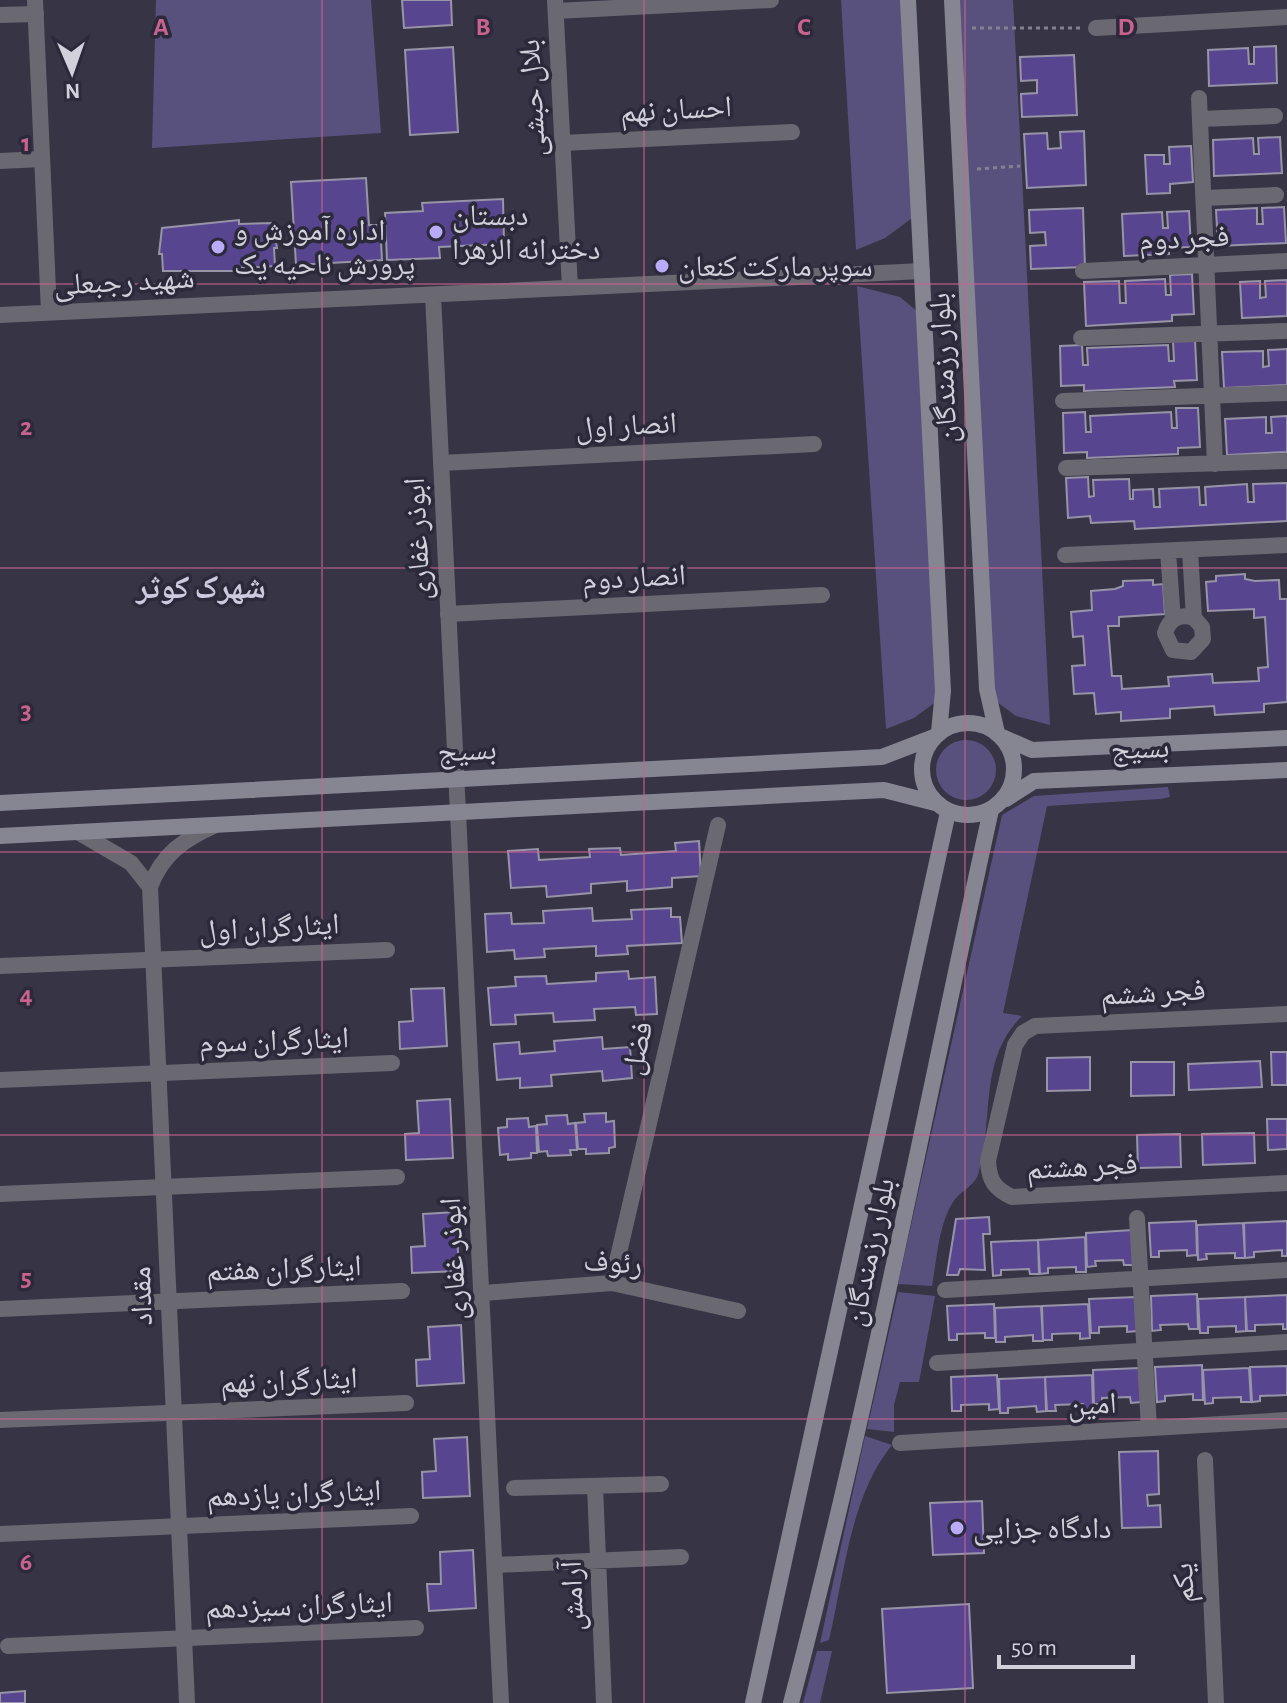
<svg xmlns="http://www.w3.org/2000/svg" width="1287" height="1703" font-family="'Alegreya Sans','Noto Naskh Arabic',sans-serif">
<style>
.green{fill:#59517d}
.building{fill:#584590;stroke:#9794a8;stroke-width:2}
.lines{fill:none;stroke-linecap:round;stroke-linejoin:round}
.path{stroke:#848290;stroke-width:3;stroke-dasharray:4 4;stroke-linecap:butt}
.minor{stroke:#6a6971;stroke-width:16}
.tertiary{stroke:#6a6971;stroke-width:16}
.secondary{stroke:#868592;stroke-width:16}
.grid{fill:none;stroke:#c8628e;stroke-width:2;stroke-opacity:0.55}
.poi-dot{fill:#b9abf7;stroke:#2c2a3a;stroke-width:3}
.labels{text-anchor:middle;stroke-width:7;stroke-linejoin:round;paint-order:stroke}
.street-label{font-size:30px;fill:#d1d0db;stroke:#2c2a3a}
.poi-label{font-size:30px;fill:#d1d0db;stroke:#2c2a3a;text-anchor:start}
.neighbourhood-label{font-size:32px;font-weight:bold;fill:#ccc9de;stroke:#2c2a3a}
.grid-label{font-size:26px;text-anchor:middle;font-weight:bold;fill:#c8628e;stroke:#2c2a3a;stroke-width:7;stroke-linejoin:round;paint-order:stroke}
</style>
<rect width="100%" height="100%" fill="#373445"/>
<path class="green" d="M156,0h215l10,133 -229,15z
M841,0h67l11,213 -34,25 -29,12z
M952,0h61l37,725 -34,-9 -27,-20z
M857,286l43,11 24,20 17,381 -27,20 -28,11z
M936 770a30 30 0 1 1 60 0a30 30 0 1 1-60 0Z
M1168,787l2,10 -10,2 -113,7 -44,207 19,3c-45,45 -27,104 -44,159 -4,11 -19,17 -25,27 -15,24 -16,57 -21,84l-34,-2 104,-469 32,-19z
M898,1292l37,4 -16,86h-19l-6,23v27l-27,-3z
M865,1436l27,9c-42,51 -48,132 -63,195l-9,3z
M817,1651h15l-12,52h-17z"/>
<path class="building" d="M402,0h49l1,25 -48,3z
M1276,46l1,37 -68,3 -1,-36 40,-2 1,16h5v-17z
M453,47l5,85 -48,3 -5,-85z
M1074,55l3,60 -55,2 -1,-23 16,-1v-13l-16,1 -1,-24z
M1084,131l2,54 -59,3 -3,-54 23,-1 1,16 13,-1 -1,-16z
M1280,137l2,36 -68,3 -1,-36 40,-2 1,16h5l-1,-16z
M1191,146l2,36 -23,2v9l-23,1 -2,-39h19v9h6l-1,-17z
M366,178l3,47h11l2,35 -86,5 -5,-83z
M503,199l1,45 -65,3 1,11 -53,2 -2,-47 38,-2 -1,-8z
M1284,207l2,36 -68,3 -2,-36 41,-2v16h6l-1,-16z
M1083,208l2,59 -54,2 -1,-23 16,-1 -1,-13 -15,1 -1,-23z
M1189,211l2,36 -22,1v6l-45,2 -2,-42 40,-2 1,16h5l-1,-16z
M239,220v4l34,-1 4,25h-3l1,18 -36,2v3h-76l-1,-17h-3l3,-26z
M1192,274l2,40 -22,1v6l-86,5 -2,-44 35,-1 1,22h6l-1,-22 40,-2 1,16h5l-1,-20z
M1287,280v36l-45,2 -2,-36 20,-1v17l6,-1 -1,-16z
M1195,340l2,40 -23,1 1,6 -91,4v-6l-23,1 -1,-40 22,-1 1,20h5l-1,-17 81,-3 1,16h5l-1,-20z
M1287,349v36l-63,3 -2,-36 41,-1v16l6,-1 -1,-16z
M1176,408h22l2,39 -22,1v6l-91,4v-6l-23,1 -1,-40 22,-1 1,20h5l-1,-16 81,-4 1,16h5z
M1287,416v36l-60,3 -2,-36 41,-2v16h6l-1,-16z
M1088,477l1,20 5,-1 -1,-16 36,-1 1,20h3v-9l20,-1 1,18h6l-1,-18 40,-2 1,18h6l-1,-18 42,-3 1,18h6l-1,-18 34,-1v38l-152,8 -1,-8 -43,2 -1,-7 -22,2 -2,-40z
M1245,574v5l10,2 24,-1 1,19h7v103l-23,2v8l-49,3 -1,-9 -44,3v9l-49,3v-9l-25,2 -2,-21 -20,1 -2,-28 13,-1 -2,-29 -10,1 -2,-25 21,-2 -1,-19 24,-2 8,-3v-5l30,-1v5l10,-1 2,30 -46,3v9h-11l4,50h9l1,13 47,-3 -1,-9 44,-3 1,9 46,-2 -1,-13 10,-1 -3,-50 -11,1v-9l-46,2 -2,-29 10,-1v-5z
M699,841l2,35 -29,2v9l-45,4v-10l-36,3v9l-44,4 -1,-11 -35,2 -3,-37 30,-2 1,11 51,-3 -1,-8 31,-1 1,7 55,-4 -1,-8z
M592,908l1,13 39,-2 -1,-9 40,-2v9h9l2,26 -55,3 1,8 -32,2v-10l-52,3 1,8 -30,2 -1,-9 -27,2 -2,-38 26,-1 1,11 32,-1 -1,-12z
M628,971l1,8 26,-2 2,37 -21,1 -1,-8 -41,2 1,11 -41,2 -1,-9 -38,2 1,9 -25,1 -3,-37 28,-2 -1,-9 31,-1 1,8 49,-3v-8z
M444,988l3,58 -47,3 -1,-27 14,-1 -2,-32z
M602,1037l1,12 27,-2 2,31 -29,3 -1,-10 -51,4 1,11 -32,2v-10l-23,2 -3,-36 25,-2 1,12 35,-3 -1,-10z
M1271,1052h16v33h-15z
M1090,1057v33l-43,1v-33z
M1260,1061l2,26 -73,3 -1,-26z
M1131,1062h43v33l-43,1z
M450,1099l3,59 -47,2 -1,-26 14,-1 -2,-32z
M606,1113v9l8,-1 1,26 -6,1v5l-23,1v-5h-8l-2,-26 9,-1 -1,-8z
M567,1115l1,9 7,-1 2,27h-7l1,5 -23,1 -1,-5 -8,1 -2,-27 10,-1 -1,-8z
M528,1118l1,9 7,-1 1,27h-6v5l-23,2v-6l-8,1 -2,-27 9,-1v-8z
M1267,1119h20v30l-19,1z
M1254,1133l1,30 -52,2 -1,-31z
M1180,1134l1,33 -43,1 -1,-33z
M456,1212l3,59 -47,2 -1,-26 14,-1 -2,-32z
M989,1217l1,17h-7l2,36 -25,-1 -2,6h-11l9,-56z
M1196,1221l1,34 -10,1v-6l-28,1v6h-8l-2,-34z
M1287,1221v35h-5v-6l-28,2v5l-9,1 -1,-35z
M1243,1223l2,35h-10v-5l-29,1 1,5 -9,1 -1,-35z
M1132,1230l2,35h-10l-1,-5 -28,1 1,5 -9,1 -1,-34z
M1085,1237l1,35h-10v-5l-28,1v5l-8,1 -2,-34z
M1038,1240l1,34h-9l-1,-5 -28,1v5l-8,1 -2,-34z
M1197,1294l1,35h-9l-1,-5 -28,1 1,5 -9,1 -1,-35z
M1287,1295v34h-4v-5l-28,1v6h-8l-2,-34z
M1135,1297l2,34 -10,1v-6l-28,1v6h-8l-2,-34z
M1245,1297l1,34 -10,1v-6l-28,1v6h-8l-2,-34z
M994,1304l1,34h-10v-5l-28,1v6h-8l-2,-34z
M1088,1304l2,34 -10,1v-6l-28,1v6h-9l-1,-34z
M1041,1306l2,35h-10v-6l-28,2v5h-9l-1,-34z
M461,1325l3,58 -47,3 -1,-26 14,-1 -2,-32z
M1202,1365l1,35h-10v-6l-28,2v5l-8,1 -2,-35z
M1287,1366v29l-27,1v5l-8,1 -2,-35z
M1139,1368l2,34 -10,1 -1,-6 -28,1v6h-8l-1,-34z
M1249,1368l2,34h-10v-5l-28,1v5l-8,1 -2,-34z
M997,1375l2,34 -10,1v-6l-28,1v6h-9l-1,-34z
M1092,1375l1,34 -9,1 -1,-6 -28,1 1,6h-9l-2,-34z
M1045,1377l1,34 -9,1 -1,-6 -28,2v5h-8l-1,-34z
M467,1437l3,59 -47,2 -1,-26 14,-1 -2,-32z
M1158,1451l1,43 -12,1 1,11 12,-1 1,22 -39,1 -3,-76z
M982,1501l2,52 -51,2 -3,-52z
M473,1550l3,58 -47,3 -2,-27h14l-1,-32z
M969,1604l4,84 -86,5 -5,-84z
M25,1691v12h-25v-10z"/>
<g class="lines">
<path class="path" d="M972,28h108
M977,169l43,-3"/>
<path class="minor" d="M556,11l215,-11
M0,15l36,-1
M1096,28l191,-11
M1199,98l16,366
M1200,119l75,-3
M562,143l230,-11
M0,161l42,-2
M1204,198l72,-3
M1083,271l204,-10
M1081,338l204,-7
M1063,401l224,-8
M441,463l373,-19
M1066,468l221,-7
M1190,550l4,68 8,9 1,12 -12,13 -18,-2 -8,-17c4,-14 15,-20 29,-15
M1168,551l5,69
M1065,555l222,-10
M448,614l374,-19
M0,966l387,-16
M1287,1014l-252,12 -12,7 -8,12 -27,116c1,20 7,28 24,36l275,-14
M0,1080l392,-17
M0,1194l397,-17
M1137,1218l12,210
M612,1283l106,-458
M945,1290l342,-20
M483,1293l129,-10 126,28
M0,1309l402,-18
M937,1363l350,-21
M0,1420l406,-17
M900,1443l387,-23
M1205,1460l11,243
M595,1486l9,217
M514,1488l147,-4
M0,1534l411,-18
M495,1565l186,-8
M8,1646l408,-18"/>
<path class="tertiary" d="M35,0l14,312
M555,0l15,288
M433,295l68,1408
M0,315l922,-44
M78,832l53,31 19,24
M187,1703l-37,-816c12,-33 34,-48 66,-62"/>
<path class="secondary" d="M908,0l35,691 -4,41
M952,0l35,689 10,44
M922 769a46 46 0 1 1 92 0a46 46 0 1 1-92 0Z
M1000,736l32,14 255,-12
M1006,799l28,-18 253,-11
M0,803l882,-46 52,-20
M0,836l884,-46 51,13
M753,1703l195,-891
M791,1703c78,-296 134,-595 200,-893"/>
</g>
<path class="grid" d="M322,0v1703M644,0v1703M965,0v1703M0,284h1287M0,568h1287M0,852h1287M0,1135h1287M0,1419h1287"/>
<g class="poi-dot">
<circle cx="436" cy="232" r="8"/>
<circle cx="218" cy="247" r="8"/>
<circle cx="662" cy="266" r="8"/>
<circle cx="957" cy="1528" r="8"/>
</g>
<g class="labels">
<g class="street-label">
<text transform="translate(532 98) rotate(-93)" y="10">بلال حبشی</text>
<text transform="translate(676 109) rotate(-3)" y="10">احسان نهم</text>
<text transform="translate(1184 238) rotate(-3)" y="10">فجر دوم</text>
<text transform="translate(124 281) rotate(-3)" y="10">شهید رجبعلی</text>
<text transform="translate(943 368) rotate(-93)" y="10">بلوار رزمندگان</text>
<text transform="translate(626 425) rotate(-3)" y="10">انصار اول</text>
<text transform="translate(417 539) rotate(-93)" y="10">ابوذر غفاری</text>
<text transform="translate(634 577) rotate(-3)" y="10">انصار دوم</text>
<text transform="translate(1140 748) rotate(-2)" y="10">بسیج</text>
<text transform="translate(467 750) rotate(-3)" y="10">بسیج</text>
<text transform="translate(269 927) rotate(-3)" y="10">ایثارگران اول</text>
<text transform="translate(1153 992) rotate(-3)" y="10">فجر ششم</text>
<text transform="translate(274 1040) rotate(-2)" y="10">ایثارگران سوم</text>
<text transform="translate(637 1048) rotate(-77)" y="10">فضل</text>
<text transform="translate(1082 1166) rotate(-3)" y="10">فجر هشتم</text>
<text transform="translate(869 1252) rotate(-78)" y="10">بلوار رزمندگان</text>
<text transform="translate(453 1259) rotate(-93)" y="10">ابوذر غفاری</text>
<text transform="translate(613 1262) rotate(4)" y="10">رئوف</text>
<text transform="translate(284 1268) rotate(-2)" y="10">ایثارگران هفتم</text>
<text transform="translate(141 1296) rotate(-92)" y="10">مقداد</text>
<text transform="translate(289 1380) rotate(-2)" y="10">ایثارگران نهم</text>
<text transform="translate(1092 1404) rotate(-3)" y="10">امین</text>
<text transform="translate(294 1493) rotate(-2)" y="10">ایثارگران یازدهم</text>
<text transform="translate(1183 1583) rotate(-93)" y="10">یکم</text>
<text transform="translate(572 1596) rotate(-92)" y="10">آرامش</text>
<text transform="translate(299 1605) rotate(-2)" y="10">ایثارگران سیزدهم</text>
</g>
<g class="poi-label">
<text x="452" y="225">دبستان<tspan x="452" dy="34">دخترانه الزهرا</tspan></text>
<text x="234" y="240">اداره آموزش و<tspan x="234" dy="34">پرورش ناحیه یک</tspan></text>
<text x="678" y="276">سوپر مارکت کنعان</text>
<text x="973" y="1538">دادگاه جزایی</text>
</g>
<g class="neighbourhood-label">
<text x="201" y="598">شهرک کوثر</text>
</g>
</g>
<g class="grid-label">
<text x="161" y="35">A</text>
<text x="483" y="35">B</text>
<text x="804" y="35">C</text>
<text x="1126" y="35">D</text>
<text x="26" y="151">1</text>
<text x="26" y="435">2</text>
<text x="26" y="719">3</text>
<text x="26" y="1003">4</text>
<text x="26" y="1286">5</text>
<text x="26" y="1570">6</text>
</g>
<g transform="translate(72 72) rotate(178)" stroke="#2c2a3a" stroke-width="6" paint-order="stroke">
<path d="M0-6L14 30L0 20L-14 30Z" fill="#d1d0db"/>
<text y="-12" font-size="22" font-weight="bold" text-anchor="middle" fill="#d1d0db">N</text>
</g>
<path d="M999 1655v12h134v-12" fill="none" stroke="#d1d0db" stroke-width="4"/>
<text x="1011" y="1655" font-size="24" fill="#d1d0db" stroke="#2c2a3a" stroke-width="6" paint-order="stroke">50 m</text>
</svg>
